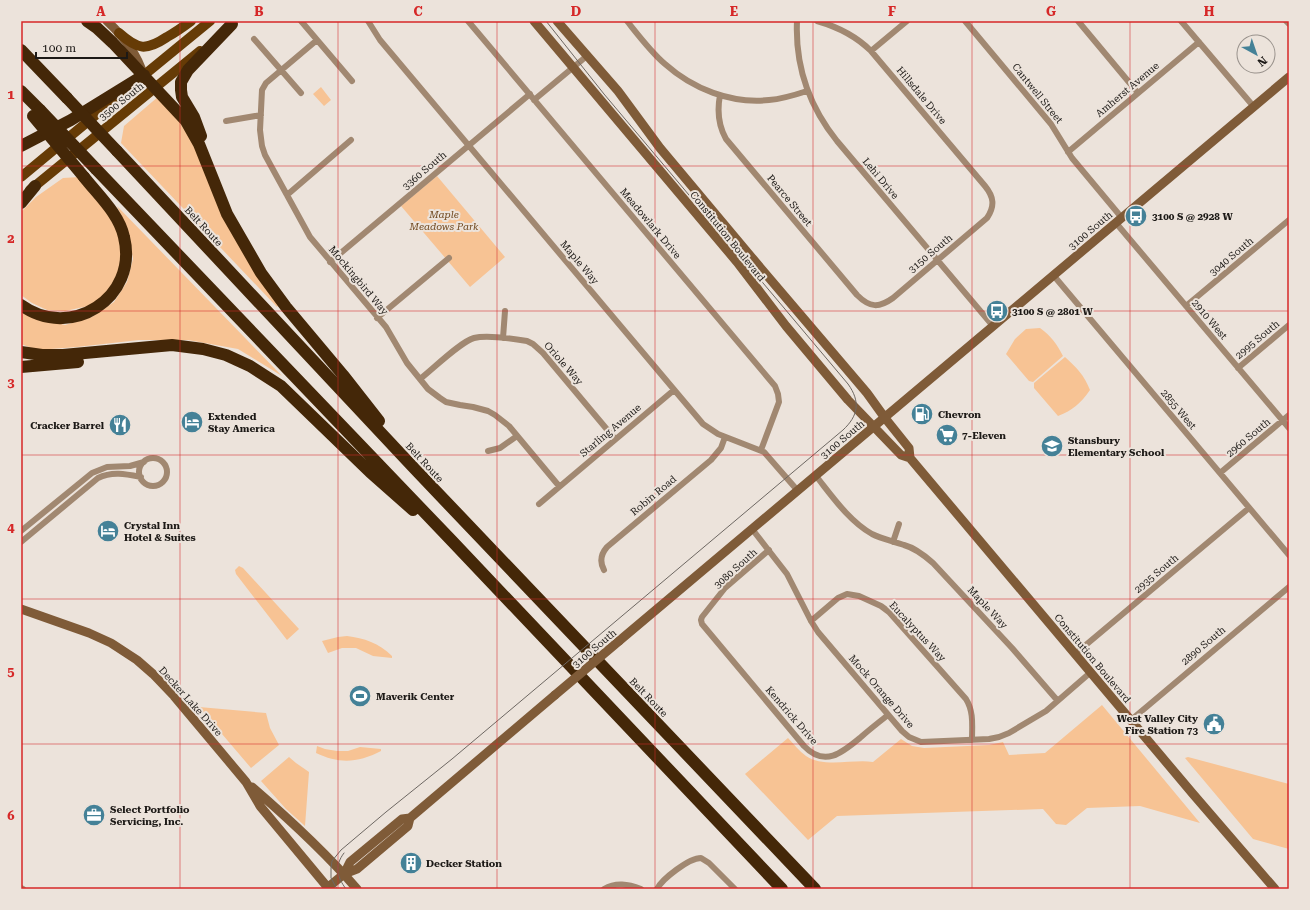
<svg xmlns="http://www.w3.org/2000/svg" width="1310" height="910" font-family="'Roboto Serif',serif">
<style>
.green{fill:#f7c394}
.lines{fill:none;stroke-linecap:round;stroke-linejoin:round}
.street{stroke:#a18871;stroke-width:6}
.secondary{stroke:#7f5b38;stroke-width:9}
.primary{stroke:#663b06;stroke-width:10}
.highway{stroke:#442708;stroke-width:12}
.tram{stroke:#6d6762;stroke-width:1}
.secondary-bridge{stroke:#7f5b38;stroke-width:9}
.highway-bridge{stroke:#442708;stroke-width:12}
.grid{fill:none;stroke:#d62828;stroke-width:1;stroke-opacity:0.55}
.labels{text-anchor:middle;stroke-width:4;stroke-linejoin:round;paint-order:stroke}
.street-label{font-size:10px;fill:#1c1916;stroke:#ece3db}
.park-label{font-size:10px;font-style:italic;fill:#6f471d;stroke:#ece3db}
.poi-label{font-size:10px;font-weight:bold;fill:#1c1916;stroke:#ece3db;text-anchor:start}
.neatline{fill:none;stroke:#d62828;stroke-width:1.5}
.grid-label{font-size:13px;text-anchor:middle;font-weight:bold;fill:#d62828}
</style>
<rect width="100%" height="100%" fill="#ece3db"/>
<path class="green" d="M321,87l10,13 -7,6 -11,-12z
M159,96l34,41 86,167 -2,3 -156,-164 3,-17z
M437,176l68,81 -35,30 -69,-81z
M80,177l33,41 10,23v19l-10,26 -20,19 -28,6 -18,-1 -15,-7 -11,-8v-83l15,-15 27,-19z
M117,206l165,170 -44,-27 -50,-9h-49l-62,7 -40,3 -16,-6v-36l15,9 29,8 27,-8 22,-15 13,-20 6,-23 -4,-25z
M1040,328c11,8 17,16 23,28l-30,26 -4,-1 -23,-27 9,-15 11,-10z
M1065,357c12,11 19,18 25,33 -10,14 -17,20 -32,26l-24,-28v-5z
M239,566l4,2 56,61 -12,11 -51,-66 -1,-4z
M347,636c17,2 32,7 45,20v2l-19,-2 -17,-8h-14l-14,5 -6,-12 16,-4z
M1102,705l98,118 -60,-17 -53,2 -21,17 -10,-1 -13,-15 -206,7 -29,24 -63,-66 43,-36c6,6 11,13 18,18 17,12 47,3 67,6l28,-23 11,7 12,2 65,-3 14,-3 6,13 36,-2z
M199,707l67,6 4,15 9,17 -28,23z
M317,746l8,3 12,2h11l12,-4 21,2v2c-23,12 -42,13 -65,2z
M289,757l7,6 13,9 -4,54 -19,-17 -25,-28z
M1188,757l101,27v65l-36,-10 -68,-81z"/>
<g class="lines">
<path class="street" d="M301,21l51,60
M368,21l12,19 323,384 15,10 46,18 34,39
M468,21l307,365 3,8 1,8 -18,48
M627,21c12,15 24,31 38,43 28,25 66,40 104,36 13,-1 26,-5 38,-9
M797,21c-2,45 12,85 40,120l156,185
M965,21l86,103 21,34 50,60
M1078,21l60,72
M1181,21l73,86
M1286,21l3,3
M254,39l47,54
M317,40l-51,43 -4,7 -2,40 2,16 3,9 45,82 76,90 21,36 21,26 12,9 6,4 14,3 13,2 15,4 7,4 14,11 50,60
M871,51l36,-30
M720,95c-3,16 -2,30 6,44l131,156c13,13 22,13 36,3l94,-80c8,-12 7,-21 -2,-32l-114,-135c-15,-15 -33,-24 -54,-30
M534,100l54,-45
M226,121l35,-6
M1068,152l131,-110
M287,195l64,-55
M1116,223l173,205
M330,262l200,-168
M1054,276l235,279
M1186,306l103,-86
M377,318l72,-60
M503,338l2,-27
M1238,368l51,-43
M420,379c13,-10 40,-37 54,-41 12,-3 41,1 53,3l6,3 10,9 72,86
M488,451l12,-3 17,-12
M139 472a14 14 0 1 1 28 0a14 14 0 1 1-28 0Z
M1220,473l69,-58
M816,476c16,20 33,45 56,58 10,5 21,7 32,11 11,3 20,10 29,18l79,85 45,52
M539,504l135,-114
M752,529l35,45 24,47 7,11 84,99 7,6 12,5 68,-3 10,-2 10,-4 37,-22 45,-39
M21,531l71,-58 15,-6 23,-1 14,-4
M21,542l77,-64c14,-7 28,-4 43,-1
M893,542l6,-18
M769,550l-44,38 -23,29 -1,3 1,4 102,122c21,22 39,6 57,-9 9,-8 18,-15 27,-22
M604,570c-5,-9 -3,-16 3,-23l104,-87 10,-12 4,-11
M811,621l27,-23 9,-4 12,2 22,10 8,6 77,87c8,13 6,27 6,41
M1075,654l174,-146
M1131,720l158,-133
M21,888l2,1
M604,889c12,-7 24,-5 37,0
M657,889c5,-10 32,-31 44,-31l8,5 26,26"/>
<path class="secondary" d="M107,21c16,15 30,32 36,53
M534,21l203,241 49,64 62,74 53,55 9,3 283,336 82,95
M557,21l61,70 42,57 93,111 114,134 18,25 24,30 1,10
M21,609l68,24 22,10 26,17 16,14 21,22 72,86 14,24 69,83
M619,641l670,-564
M252,787c37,32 73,65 105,102
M344,874l13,-5 51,-43 2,-8
M326,889l18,-15 6,-12 52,-43 8,-1 145,-123"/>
<path class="primary" d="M119,33c19,17 27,18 48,4 9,-5 16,-10 24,-16
M138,80l72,-59
M21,177l100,-83
M30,190l170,-139"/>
<path class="highway" d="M87,21l10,7 16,15 73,78 13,23 28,70 34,59 25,34 57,68 36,46
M21,50l46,48
M21,91l19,19
M201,136l-7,-19 -12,-20 -1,-7v-8l7,-12 44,-46
M21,146l50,-26 73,-45
M117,151l295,315 403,423
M96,169l356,372 330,348
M21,203l14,-17
M21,305c49,36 118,-7 103,-68 -5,-23 -25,-41 -40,-60
M21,352l21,3h21l109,-10 31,4 23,6 24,11 31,20 89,86 43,38
M21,367l57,-5"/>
<path class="tram" d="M344,853c-10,13 -7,24 2,36
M337,889l-6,-11v-10l1,-7 9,-11 45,-38 66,-53 391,-329c15,-14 18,-28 5,-46l-244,-290 -58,-73"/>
<path class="secondary-bridge" d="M555,695l64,-54"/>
<path class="highway-bridge" d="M67,98l50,53
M40,110l56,59
M33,116l51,61"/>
</g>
<path class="grid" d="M180,21v868M338,21v868M497,21v868M655,21v868M813,21v868M972,21v868M1130,21v868M21,166h1268M21,311h1268M21,455h1268M21,599h1268M21,744h1268"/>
<defs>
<g id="bus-disc" transform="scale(1.15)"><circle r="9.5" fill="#448197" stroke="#ece3db"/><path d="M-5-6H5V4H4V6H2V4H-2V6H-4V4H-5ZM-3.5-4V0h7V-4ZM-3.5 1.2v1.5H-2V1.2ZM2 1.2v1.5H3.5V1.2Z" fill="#fff"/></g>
<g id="fuel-disc" transform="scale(1.15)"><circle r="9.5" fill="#448197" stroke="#ece3db"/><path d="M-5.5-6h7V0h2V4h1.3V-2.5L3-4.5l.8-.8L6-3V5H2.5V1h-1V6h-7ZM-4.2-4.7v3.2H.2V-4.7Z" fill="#fff"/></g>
<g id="hotel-disc" transform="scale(1.15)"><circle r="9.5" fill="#448197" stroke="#ece3db"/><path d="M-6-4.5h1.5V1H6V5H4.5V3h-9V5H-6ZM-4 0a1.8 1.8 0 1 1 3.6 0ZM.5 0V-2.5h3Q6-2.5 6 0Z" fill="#fff"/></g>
<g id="restaurant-disc" transform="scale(1.15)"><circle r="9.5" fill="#448197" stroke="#ece3db"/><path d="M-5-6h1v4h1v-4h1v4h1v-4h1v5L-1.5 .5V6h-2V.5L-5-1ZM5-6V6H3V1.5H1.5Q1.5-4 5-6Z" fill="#fff"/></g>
<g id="supermarket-disc" transform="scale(1.15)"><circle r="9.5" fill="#448197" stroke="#ece3db"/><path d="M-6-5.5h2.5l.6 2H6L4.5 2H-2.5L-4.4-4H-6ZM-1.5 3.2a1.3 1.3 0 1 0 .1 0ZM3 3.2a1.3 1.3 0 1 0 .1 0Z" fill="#fff"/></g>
<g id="school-disc" transform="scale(1.15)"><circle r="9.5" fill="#448197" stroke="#ece3db"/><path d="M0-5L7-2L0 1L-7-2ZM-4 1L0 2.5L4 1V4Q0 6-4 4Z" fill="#fff"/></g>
<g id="stadium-disc" transform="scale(1.15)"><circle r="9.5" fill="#448197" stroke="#ece3db"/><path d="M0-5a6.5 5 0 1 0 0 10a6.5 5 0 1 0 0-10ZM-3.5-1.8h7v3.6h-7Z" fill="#fff"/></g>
<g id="civic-disc" transform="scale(1.15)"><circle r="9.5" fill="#448197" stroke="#ece3db"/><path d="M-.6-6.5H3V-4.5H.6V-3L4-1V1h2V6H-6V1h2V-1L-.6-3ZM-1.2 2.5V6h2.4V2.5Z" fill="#fff"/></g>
<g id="office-disc" transform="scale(1.15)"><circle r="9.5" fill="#448197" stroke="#ece3db"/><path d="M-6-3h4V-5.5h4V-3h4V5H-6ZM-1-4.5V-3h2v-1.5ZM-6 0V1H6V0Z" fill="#fff"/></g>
<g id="building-disc" transform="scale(1.15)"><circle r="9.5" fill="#448197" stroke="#ece3db"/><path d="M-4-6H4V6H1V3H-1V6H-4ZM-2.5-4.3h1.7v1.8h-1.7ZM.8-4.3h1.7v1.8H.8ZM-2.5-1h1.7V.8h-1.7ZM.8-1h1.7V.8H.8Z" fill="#fff"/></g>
</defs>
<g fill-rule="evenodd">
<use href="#bus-disc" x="1136" y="216"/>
<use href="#bus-disc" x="997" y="311"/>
<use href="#fuel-disc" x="922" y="414"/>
<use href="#hotel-disc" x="192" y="422"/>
<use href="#restaurant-disc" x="120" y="425"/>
<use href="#supermarket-disc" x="947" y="435"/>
<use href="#school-disc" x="1052" y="446"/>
<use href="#hotel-disc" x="108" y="531"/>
<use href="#stadium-disc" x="360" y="696"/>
<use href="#civic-disc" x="1214" y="724"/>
<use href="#office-disc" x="94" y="815"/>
<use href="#building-disc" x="411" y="863"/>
</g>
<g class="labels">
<g class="street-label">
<text transform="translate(1127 89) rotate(-40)" y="4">Amherst Avenue</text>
<text transform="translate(1038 93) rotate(51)" y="4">Cantwell Street</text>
<text transform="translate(922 95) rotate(50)" y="4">Hillsdale Drive</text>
<text transform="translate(121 101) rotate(-39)" y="4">3500 South</text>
<text transform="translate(424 170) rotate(-40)" y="4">3360 South</text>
<text transform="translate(881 178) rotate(50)" y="4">Lehi Drive</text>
<text transform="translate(790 200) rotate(50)" y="4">Pearce Street</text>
<text transform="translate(651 223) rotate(50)" y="4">Meadowlark Drive</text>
<text transform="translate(204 226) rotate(47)" y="4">Belt Route</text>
<text transform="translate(1090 230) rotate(-40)" y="4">3100 South</text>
<text transform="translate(728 236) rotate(51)" y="4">Constitution Boulevard</text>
<text transform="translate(930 253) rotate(-40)" y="4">3150 South</text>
<text transform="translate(1231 256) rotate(-40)" y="4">3040 South</text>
<text transform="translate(580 262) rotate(50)" y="4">Maple Way</text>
<text transform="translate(359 280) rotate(50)" y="4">Mockingbird Way</text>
<text transform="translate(1210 319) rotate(50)" y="4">2910 West</text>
<text transform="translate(1257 339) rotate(-40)" y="4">2995 South</text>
<text transform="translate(564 363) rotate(49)" y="4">Oriole Way</text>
<text transform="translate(1179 409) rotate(50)" y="4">2855 West</text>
<text transform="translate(610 430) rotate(-40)" y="4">Starling Avenue</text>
<text transform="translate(1248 437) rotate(-40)" y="4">2960 South</text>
<text transform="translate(842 439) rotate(-40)" y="4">3100 South</text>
<text transform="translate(425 462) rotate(47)" y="4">Belt Route</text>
<text transform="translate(653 495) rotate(-40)" y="4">Robin Road</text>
<text transform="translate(735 568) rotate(-42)" y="4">3080 South</text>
<text transform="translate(1156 573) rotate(-40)" y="4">2935 South</text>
<text transform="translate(988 607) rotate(47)" y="4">Maple Way</text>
<text transform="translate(918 631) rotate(47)" y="4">Eucalyptus Way</text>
<text transform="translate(1203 645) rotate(-40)" y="4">2890 South</text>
<text transform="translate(594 648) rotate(-40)" y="4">3100 South</text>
<text transform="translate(1093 658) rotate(50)" y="4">Constitution Boulevard</text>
<text transform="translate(882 691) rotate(49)" y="4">Mock Orange Drive</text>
<text transform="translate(649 697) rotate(46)" y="4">Belt Route</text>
<text transform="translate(191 701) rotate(48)" y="4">Decker Lake Drive</text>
<text transform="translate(792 715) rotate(49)" y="4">Kendrick Drive</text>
</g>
<g class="park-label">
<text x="444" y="218">Maple<tspan x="444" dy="12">Meadows Park</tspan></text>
</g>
<g class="poi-label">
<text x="1152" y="220">3100 S @ 2928 W</text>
<text x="1012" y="315">3100 S @ 2801 W</text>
<text x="938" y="418">Chevron</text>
<text x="208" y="420">Extended<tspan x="208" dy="12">Stay America</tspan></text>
<text x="104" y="429" text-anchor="end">Cracker Barrel</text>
<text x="962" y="439">7-Eleven</text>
<text x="1068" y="444">Stansbury<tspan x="1068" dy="12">Elementary School</tspan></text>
<text x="124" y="529">Crystal Inn<tspan x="124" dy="12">Hotel &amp; Suites</tspan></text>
<text x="376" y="700">Maverik Center</text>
<text x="1198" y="722" text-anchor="end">West Valley City<tspan x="1198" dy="12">Fire Station 73</tspan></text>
<text x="110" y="813">Select Portfolio<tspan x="110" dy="12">Servicing, Inc.</tspan></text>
<text x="426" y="867">Decker Station</text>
</g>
</g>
<rect width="1310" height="910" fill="none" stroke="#ece3db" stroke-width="44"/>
<g transform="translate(1256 54) rotate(140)"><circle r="19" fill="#ece3db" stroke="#99928c"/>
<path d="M0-3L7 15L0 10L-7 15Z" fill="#448197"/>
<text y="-6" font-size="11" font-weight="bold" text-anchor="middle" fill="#1c1916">N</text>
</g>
<path d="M36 52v6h91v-6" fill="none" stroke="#1c1916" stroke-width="2"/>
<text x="42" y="52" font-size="12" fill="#1c1916" stroke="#ece3db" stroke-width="3" paint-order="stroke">100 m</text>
<rect x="22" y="22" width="1266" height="866" class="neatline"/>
<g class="grid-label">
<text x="101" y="16">A</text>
<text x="259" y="16">B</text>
<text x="418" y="16">C</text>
<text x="576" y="16">D</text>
<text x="734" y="16">E</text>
<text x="892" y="16">F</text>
<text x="1051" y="16">G</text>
<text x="1209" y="16">H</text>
<text x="11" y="99">1</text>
<text x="11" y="243">2</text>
<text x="11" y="387">3</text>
<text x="11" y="532">4</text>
<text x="11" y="676">5</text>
<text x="11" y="820">6</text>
</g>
</svg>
